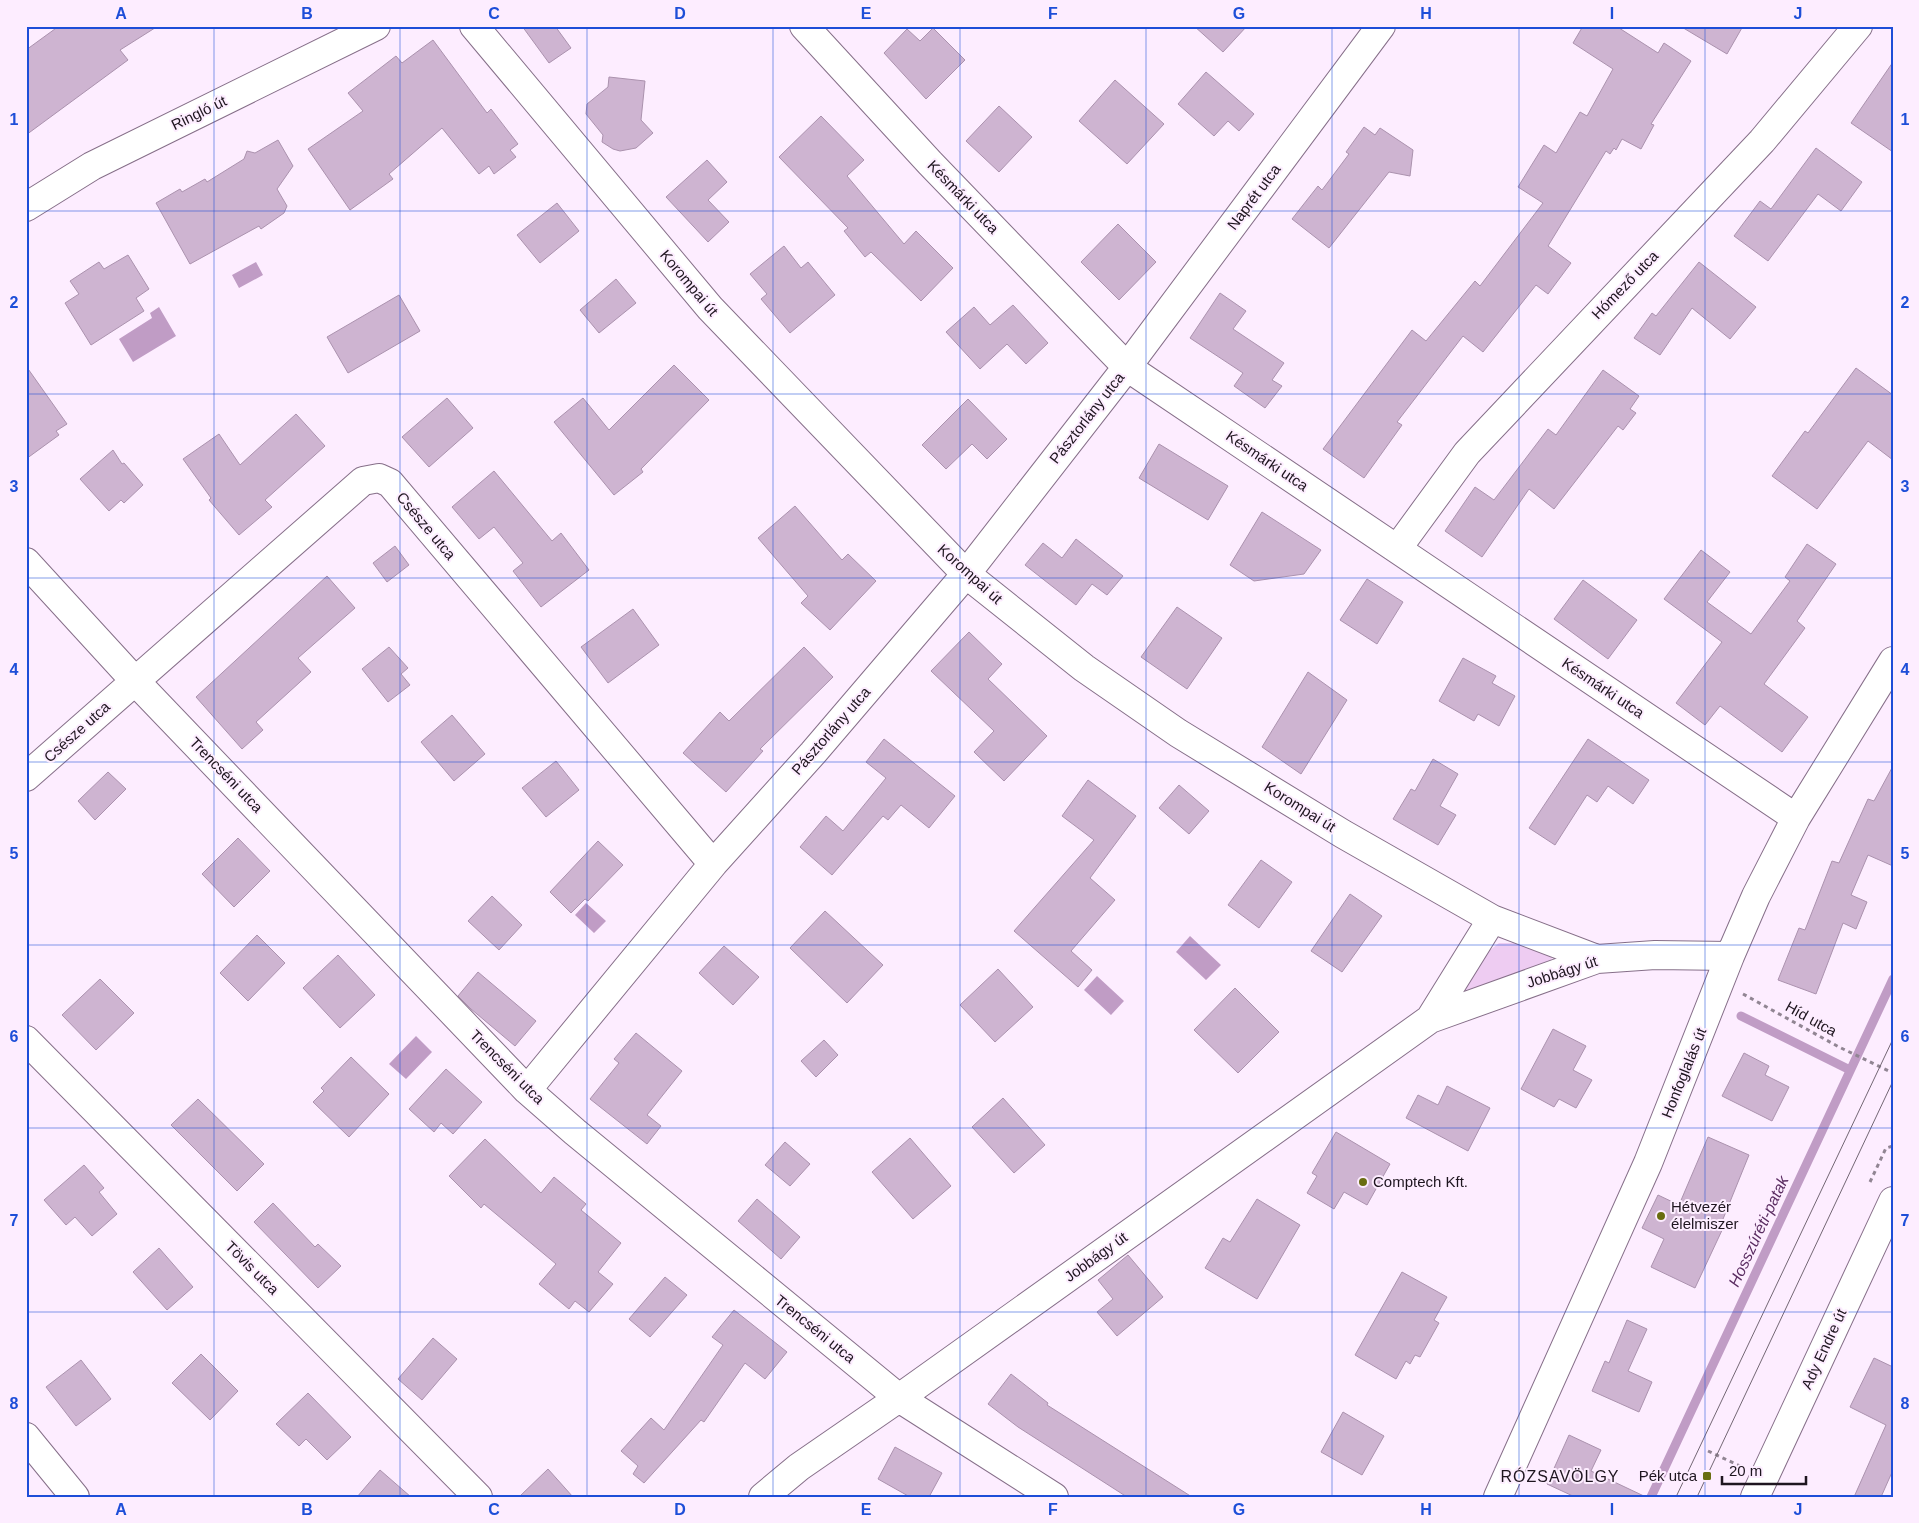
<svg xmlns="http://www.w3.org/2000/svg" width="1919" height="1523" font-family="Helvetica,sans-serif">
<style>
.green{fill:#eeccf2}
.water{fill:#c09cc5}
.lines{fill:none;stroke-linecap:round;stroke-linejoin:round}
.stream{stroke:#c09cc5;stroke-width:9}
.building{fill:#ceb4d1;stroke:#ab92ae}
.street-casing{stroke:#866f89;stroke-width:30}
.secondary-casing{stroke:#866f89;stroke-width:30}
.path{stroke:#918593;stroke-width:3;stroke-dasharray:4 4;stroke-linecap:butt}
.street{stroke:#fff;stroke-width:28}
.secondary{stroke:#fff;stroke-width:28}
.tram{stroke:#736774;stroke-width:1}
.grid{fill:none;stroke:#1d4ed8;stroke-width:1;stroke-opacity:0.55}
.poi-dot{fill:#696d10;stroke:#fdedff;stroke-width:2}
.labels{text-anchor:middle;stroke-width:4;stroke-linejoin:round;paint-order:stroke}
.street-label{font-size:15px;fill:#1e151f;stroke:#fdedff}
.poi-label{font-size:15px;fill:#1e151f;stroke:#fdedff;text-anchor:start}
.water-label{font-size:16px;font-style:italic;fill:#5b2d62;stroke:#fdedff}
.neighbourhood-label{font-size:16px;letter-spacing:1px;fill:#1e151f;stroke:#fdedff}
.neatline{fill:none;stroke:#1d4ed8;stroke-width:2}
.grid-label{font-size:16px;text-anchor:middle;font-weight:bold;fill:#1d4ed8}
</style>
<rect width="100%" height="100%" fill="#fdedff"/>
<path class="green" d="M1499,943h15l38,12 -1,11 -81,29 -7,-9 26,-35z"/>
<path class="water" d="M256,262l7,13 -24,13 -7,-13z
M159,307l17,29 -43,26 -14,-23 33,-21 -2,-5z
M586,903l20,18 -12,12 -19,-18z
M1190,936l31,29 -15,15 -30,-28z
M1097,976l27,25 -13,14 -27,-25z
M416,1036l16,16 -26,27 -17,-15z"/>
<g class="lines">
<path class="stream" d="M1741,1016l109,54
M1651,1497l242,-518"/>
</g>
<path class="building" d="M59,26h99l-38,24 8,10 -102,75v-85z
M522,26h33l16,22 -22,15z
M1194,26h53l-24,26z
M1583,26h33l42,27 6,-10 27,18 -40,63 3,1 -13,24 -19,-10 -6,11 -2,-2 -4,6 -4,-3 -58,95 23,17 -23,31 -12,-9 -53,67 -20,-16 -66,86 5,3 -38,53 -41,-29 89,-119 14,11 49,-60 5,5 63,-83 -25,-16 26,-42 12,8 24,-41 7,4 26,-47 -40,-26z
M1680,26h63l-16,28z
M933,28l32,32 -39,39 -42,-46 23,-24 13,12z
M433,40l54,73 4,-4 27,35 -8,6 6,7 -22,17 -5,-8 -10,8 -37,-46 -53,46 4,5 -43,31 -42,-61 55,-38 -15,-18 48,-37 6,7z
M1893,62v90l-42,-29z
M1206,72l48,42 -15,17 -11,-10 -14,15 -36,-32z
M609,77l36,4 -4,39 12,13 -17,15 -16,3 -7,-2 -11,-7 1,-7 -17,-21 1,-10 21,-17z
M1115,80l49,44 -37,40 -48,-43z
M999,106l33,31 -33,35 -33,-31z
M821,116l43,44 -17,16 57,68 12,-13 37,37 -32,33 -50,-49 -6,5 -21,-26 4,-3 -69,-71z
M1364,127l11,8 5,-7 33,22 -3,26 -21,-4 -60,76 -37,-29 26,-33 4,4 27,-36 -3,-2z
M278,140l15,26 -16,23 10,17 -3,7 -23,16 -2,-3 -69,38 -34,-61 24,-14 2,3 23,-13 2,3 37,-23 3,-8 8,2z
M1816,148l46,34 -21,29 -23,-17 -50,67 -34,-25 26,-35 11,8z
M707,160l20,22 -19,18 21,22 -21,20 -42,-45z
M557,203l22,28 -39,32 -23,-28z
M1118,224l38,38 -37,38 -38,-38z
M784,246l17,22 7,-6 27,33 -45,38 -29,-34 6,-5 -17,-20z
M128,255l21,34 -13,9 8,13 -53,34 -26,-42 14,-9 -9,-13 29,-19 5,7z
M1699,262l57,45 -26,32 -38,-31 -32,47 -26,-17 18,-25 4,3z
M616,279l20,24 -37,30 -19,-23z
M1220,293l26,18 -13,18 51,34 -12,17 10,6 -17,22 -31,-22 9,-13 -53,-35z
M399,295l21,36 -72,42 -21,-36z
M1013,305l35,38 -22,21 -19,-20 -27,25 -34,-37 28,-25 16,18z
M674,365l35,35 -68,69 2,3 -29,23 -60,-73 29,-24 26,32z
M26,366l41,58 -11,7 3,4 -33,24z
M1856,368l37,27v65l-25,-19 -51,68 -45,-33 33,-45 3,2z
M1603,370l36,26 -9,13 6,4 -13,17 -5,-4 -64,83 -25,-20 -47,68 -37,-26 30,-44 19,13 54,-71 8,6z
M447,398l26,30 -44,39 -27,-30z
M968,399l39,40 -20,20 -15,-15 -26,25 -24,-24z
M296,414l29,32 -60,54 7,7 -33,28 -30,-35 2,-2 -28,-39 36,-25 21,31z
M1159,444l69,42 -20,34 -69,-42z
M113,450l9,14 2,-1 19,22 -19,18 -3,-3 -12,11 -29,-32z
M494,471l58,70 9,-8 28,37 -48,37 -28,-36 10,-8 -29,-36 -15,12 -27,-32z
M795,506l47,54 6,-6 28,27 -46,49 -29,-27 7,-7 -50,-58z
M1262,512l59,38 -17,24 -50,7 -24,-16z
M1076,539l47,37 -16,19 -15,-11 -16,21 -51,-40 18,-22 19,15z
M1807,544l29,20 -39,57 8,7 -41,56 44,33 -26,35 -62,-46 -15,19 -29,-22 46,-61 -58,-43 37,-49 29,22 -23,30 44,32 39,-53 -5,-4z
M395,546l14,19 -22,17 -14,-19z
M327,576l28,32 -57,50 13,14 -55,50 7,8 -21,19 -46,-52z
M1367,579l36,23 -26,42 -37,-24z
M1583,580l54,40 -29,39 -54,-40z
M1177,607l45,31 -35,51 -46,-32z
M633,609l26,36 -51,38 -27,-36z
M969,632l33,32 -14,15 59,57 -43,45 -30,-29 20,-21 -63,-60z
M389,647l19,21 -7,6 9,11 -22,17 -26,-33z
M804,647l29,30 -73,72 3,2 -37,41 -43,-39 37,-41 9,9z
M1463,658l33,18 -4,7 23,13 -16,30 -21,-12 -4,7 -35,-20z
M1308,672l39,28 -46,74 -39,-27z
M452,715l33,39 -31,27 -33,-39z
M884,739l71,57 -26,32 -28,-23 -13,15 -5,-4 -51,59 -32,-28 26,-31 17,15 43,-53 -20,-16z
M1588,739l61,41 -16,24 -25,-18 -11,16 -10,-7 -32,50 -26,-17z
M1433,759l25,15 -18,32 16,9 -18,30 -45,-26 18,-30 4,2z
M556,761l23,29 -33,27 -24,-29z
M1893,766v100l-25,-11 -17,40 16,7 -11,27 -13,-6 -27,71 -38,-14 21,-52 6,2 27,-69 7,2 29,-64 6,2z
M108,772l18,17 -31,31 -17,-19z
M1088,780l48,36 -46,62 25,22 -44,51 21,19 -14,17 -64,-56 80,-91 -32,-24z
M1179,785l30,26 -20,23 -30,-26z
M238,838l32,33 -36,36 -32,-33z
M598,841l25,24 -35,36 -3,-2 -14,14 -21,-21z
M1261,860l31,22 -33,46 -31,-23z
M1350,894l32,22 -40,56 -31,-21z
M492,896l30,29 -23,25 -31,-29z
M825,911l58,54 -36,38 -57,-55z
M257,935l28,28 -37,38 -28,-28z
M724,946l35,31 -26,28 -34,-32z
M338,955l37,40 -35,33 -37,-40z
M998,969l35,38 -38,35 -35,-37z
M478,972l58,49 -21,25 -44,-37 -13,-13z
M100,979l34,34 -38,37 -34,-35z
M1235,988l44,44 -41,41 -44,-43z
M1553,1029l33,17 -13,24 19,10 -16,28 -17,-9 -5,8 -33,-18z
M636,1033l46,38 -35,44 14,11 -14,18 -57,-45 29,-36 -5,-4z
M824,1040l14,15 -22,22 -15,-16z
M1744,1053l25,13 -4,9 24,12 -17,34 -50,-25z
M351,1057l38,37 -40,43 -36,-35 11,-11 -3,-3z
M446,1069l36,33 -29,32 -12,-11 -7,9 -25,-23z
M1447,1086l43,22 -22,43 -62,-33 12,-23 20,10z
M1003,1098l42,47 -31,28 -42,-46z
M198,1099l66,65 -27,27 -66,-66z
M1336,1132l54,32 -23,41 -23,-13 -10,17 -27,-16 10,-17 -5,-3z
M1708,1137l41,18 -28,69 3,2 -29,62 -44,-21 13,-28 -22,-11 16,-33 21,10z
M910,1138l41,48 -38,33 -41,-47z
M485,1139l56,54 13,-16 32,27 -5,6 40,33 -23,29 15,12 -24,28 -14,-11 -6,8 -30,-25 17,-20 -72,-60 -3,4 -32,-32z
M785,1142l25,22 -20,22 -25,-21z
M84,1165l20,23 -5,4 18,22 -25,22 -17,-19 -9,8 -22,-25z
M757,1199l43,38 -19,22 -43,-38z
M1257,1199l43,26 -43,74 -52,-31 18,-30 7,4z
M273,1203l42,44 3,-3 23,22 -23,22 -64,-66z
M159,1248l34,39 -26,23 -34,-38z
M1128,1255l35,42 -46,39 -20,-24 16,-13 -15,-19z
M1402,1272l45,25 -13,23 5,3 -19,34 -5,-2 -5,9 -4,-3 -10,18 -41,-24z
M665,1277l22,18 -37,42 -21,-18z
M734,1310l53,42 -22,27 -20,-16 -41,59 -3,-2 -57,63 -11,-9 5,-8 -17,-15 30,-33 13,12 59,-85 -11,-8z
M1627,1320l20,9 -19,42 24,11 -13,30 -47,-21 13,-30 4,2z
M433,1338l24,21 -35,41 -24,-21z
M201,1354l37,37 -28,29 -38,-37z
M1874,1358l19,9v103l-12,27h-27l32,-72 -36,-18z
M81,1360l30,39 -35,27 -30,-39z
M1011,1374l37,29 -1,2 145,92h-65l-109,-70 -30,-23z
M308,1393l43,44 -24,23 -21,-21 -7,7 -23,-22z
M1343,1412l41,24 -22,39 -41,-23z
M1569,1435l32,15 -10,21 55,26h-71l-28,-13z
M895,1447l47,26 -13,24h-19l-32,-18z
M548,1469l25,28h-54z
M380,1470l31,27h-54z"/>
<g class="lines">
<g class="street-casing">
<path id="street" d="M474,26l236,282 256,266 118,94 94,65 165,101 149,85 105,40
M804,26l126,137 197,204 669,451
M26,207l66,-41 284,-140
M1397,549l70,-96 295,-312 96,-115
M26,562l109,119 392,409 48,42 324,266 155,99
M26,777l337,-296 16,-3 11,5 323,381
M1430,1019l62,-100
M26,1040l452,457
M527,1090l186,-226 100,-111 153,-179 161,-207 254,-341
M26,1437l49,60
M763,1497l36,-30 100,-69 531,-379 167,-60 58,-4 75,1
M1498,1497l150,-334 82,-207 26,-60 40,-78 97,-157"/>
</g>
<g class="secondary-casing">
<path id="secondary" d="M1755,1497l138,-296"/>
</g>
<path class="path" d="M1743,994l96,53 54,26
M1870,1182l16,-34 7,-2
M1708,1451l32,15"/>
<use href="#street" class="street"/>
<use href="#secondary" class="secondary"/>
<path class="tram" d="M1676,1497l217,-458
M1697,1497l196,-416"/>
</g>
<path class="grid" d="M214,26v1471M400,26v1471M587,26v1471M773,26v1471M960,26v1471M1146,26v1471M1332,26v1471M1519,26v1471M1705,26v1471M26,211h1867M26,394h1867M26,578h1867M26,762h1867M26,945h1867M26,1128h1867M26,1312h1867"/>
<g class="poi-dot">
<circle cx="1363" cy="1182" r="5"/>
<circle cx="1661" cy="1216" r="5"/>
<rect x="1702" y="1471" width="10" height="10" rx="2.5"/>
</g>
<g class="labels">
<g class="street-label">
<text transform="translate(199 113) rotate(-26)" y="5">Ringló út</text>
<text transform="translate(963 197) rotate(46)" y="5">Késmárki utca</text>
<text transform="translate(1254 197) rotate(-53)" y="5">Naprét utca</text>
<text transform="translate(689 283) rotate(50)" y="5">Korompai út</text>
<text transform="translate(1625 285) rotate(-46)" y="5">Hómező utca</text>
<text transform="translate(1087 418) rotate(-52)" y="5">Pásztorlány utca</text>
<text transform="translate(1267 461) rotate(34)" y="5">Késmárki utca</text>
<text transform="translate(426 526) rotate(50)" y="5">Csésze utca</text>
<text transform="translate(970 574) rotate(42)" y="5">Korompai út</text>
<text transform="translate(1603 688) rotate(34)" y="5">Késmárki utca</text>
<text transform="translate(831 731) rotate(-49)" y="5">Pásztorlány utca</text>
<text transform="translate(77 732) rotate(-42)" y="5">Csésze utca</text>
<text transform="translate(226 775) rotate(46)" y="5">Trencséni utca</text>
<text transform="translate(1300 807) rotate(32)" y="5">Korompai út</text>
<text transform="translate(1562 972) rotate(-18)" y="5">Jobbágy út</text>
<text transform="translate(1811 1019) rotate(29)" y="5">Híd utca</text>
<text transform="translate(507 1067) rotate(45)" y="5">Trencséni utca</text>
<text transform="translate(1684 1073) rotate(-68)" y="5">Honfoglalás út</text>
<text transform="translate(1096 1257) rotate(-36)" y="5">Jobbágy út</text>
<text transform="translate(252 1268) rotate(45)" y="5">Tövis utca</text>
<text transform="translate(815 1329) rotate(39)" y="5">Trencséni utca</text>
<text transform="translate(1824 1349) rotate(-65)" y="5">Ady Endre út</text>
</g>
<g class="poi-label">
<text x="1373" y="1187">Comptech Kft.</text>
<text x="1671" y="1212">Hétvezér<tspan x="1671" dy="17">élelmiszer</tspan></text>
<text x="1697" y="1481" text-anchor="end">Pék utca</text>
</g>
<g class="water-label">
<text transform="translate(1758 1231) rotate(-65)" y="6">Hosszúréti-patak</text>
</g>
<g class="neighbourhood-label">
<text x="1560" y="1482">RÓZSAVÖLGY</text>
</g>
</g>
<rect width="1919" height="1523" fill="none" stroke="#fdedff" stroke-width="55"/>
<path d="M1722 1476v8h84v-8" fill="none" stroke="#1e151f" stroke-width="2.5"/>
<text x="1729" y="1476" font-size="15" fill="#1e151f" stroke="#fdedff" stroke-width="4" paint-order="stroke">20 m</text>
<rect x="28" y="28" width="1864" height="1468" class="neatline"/>
<g class="grid-label">
<text x="121" y="19">A</text>
<text x="307" y="19">B</text>
<text x="494" y="19">C</text>
<text x="680" y="19">D</text>
<text x="866" y="19">E</text>
<text x="1053" y="19">F</text>
<text x="1239" y="19">G</text>
<text x="1426" y="19">H</text>
<text x="1612" y="19">I</text>
<text x="1798" y="19">J</text>
<text x="14" y="125">1</text>
<text x="1905" y="125">1</text>
<text x="14" y="308">2</text>
<text x="1905" y="308">2</text>
<text x="14" y="492">3</text>
<text x="1905" y="492">3</text>
<text x="14" y="675">4</text>
<text x="1905" y="675">4</text>
<text x="14" y="859">5</text>
<text x="1905" y="859">5</text>
<text x="14" y="1042">6</text>
<text x="1905" y="1042">6</text>
<text x="14" y="1226">7</text>
<text x="1905" y="1226">7</text>
<text x="14" y="1409">8</text>
<text x="1905" y="1409">8</text>
<text x="121" y="1515">A</text>
<text x="307" y="1515">B</text>
<text x="494" y="1515">C</text>
<text x="680" y="1515">D</text>
<text x="866" y="1515">E</text>
<text x="1053" y="1515">F</text>
<text x="1239" y="1515">G</text>
<text x="1426" y="1515">H</text>
<text x="1612" y="1515">I</text>
<text x="1798" y="1515">J</text>
</g>
</svg>
